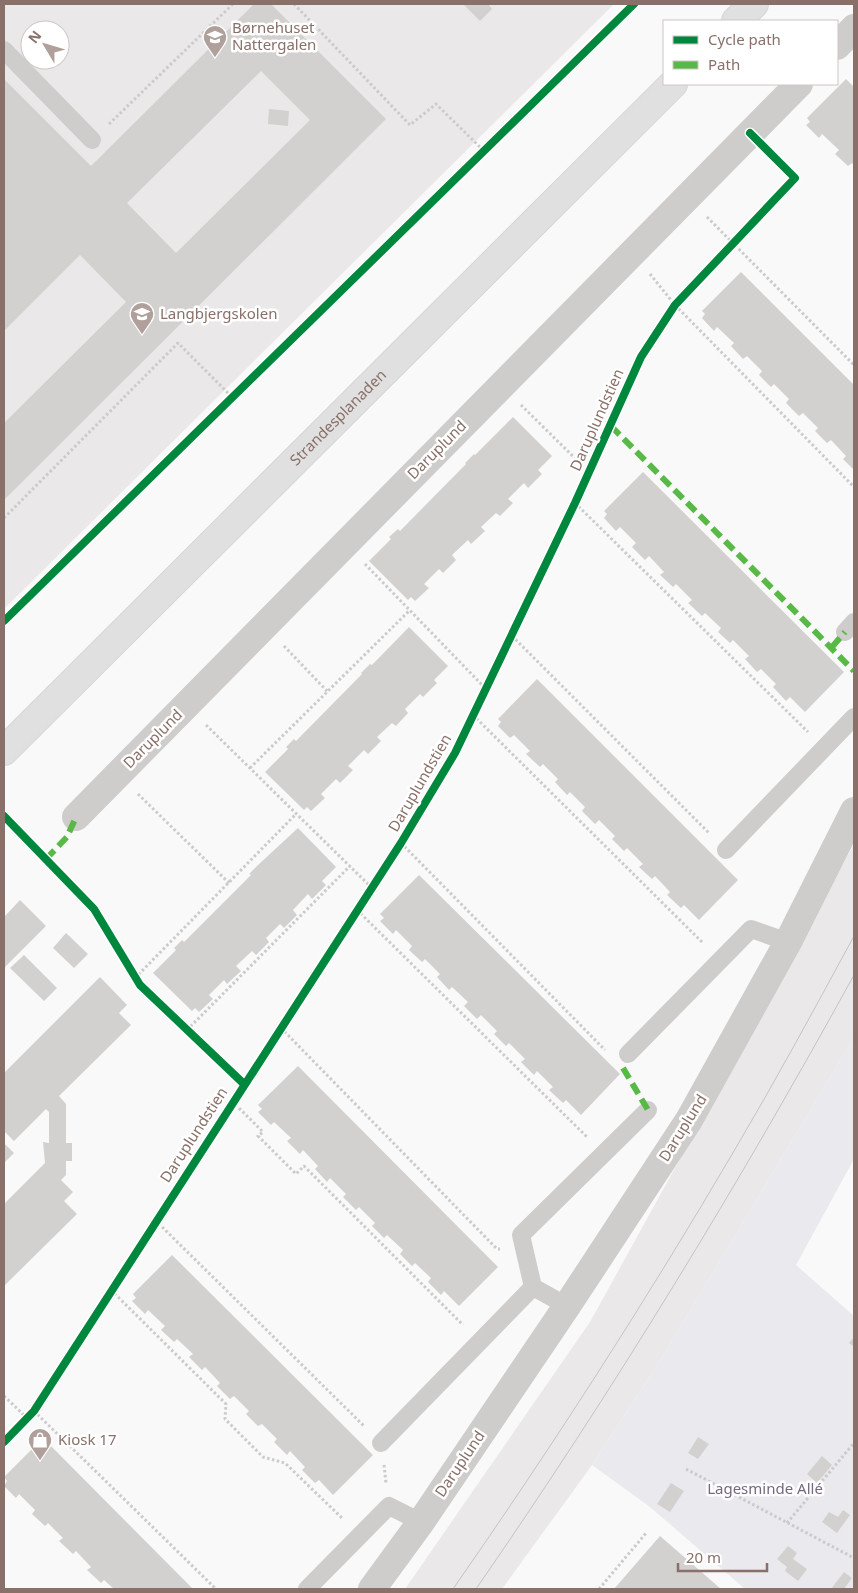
<svg xmlns="http://www.w3.org/2000/svg" width="858" height="1593" font-family="'Noto Sans',sans-serif">
<style>
.built{fill:#ebe8e9;fill-rule:evenodd}
.green{fill:#eae9ed}
.building{fill:#d3d1d0;fill-rule:evenodd}
.lines{fill:none;stroke-linecap:round;stroke-linejoin:round}
.secondary-casing{stroke:#d7d5d5;stroke-width:30}
.path{stroke:#cccaca;stroke-width:3;stroke-dasharray:2.5 2.5;stroke-linecap:butt}
.lane{stroke:#cecdcc;stroke-width:18}
.street{stroke:#cecdcc;stroke-width:28}
.secondary{stroke:#e1e0e0;stroke-width:28}
.tram{stroke:#c5c3c3;stroke-width:1}
.quiet{stroke:#58b947;stroke-width:6;stroke-dasharray:12 6;stroke-linecap:butt}
.cycleway-casing{stroke:#fff;stroke-width:11}
.cycleway{stroke:#00873e;stroke-width:8}
.labels{text-anchor:middle;stroke-width:5;stroke-linejoin:round;paint-order:stroke}
.poi-label{font-size:15px;fill:#897069;stroke:#fff;text-anchor:start}
.street-label{font-size:15px;fill:#897069;stroke:#fff}
.park-label{font-size:15px;fill:#766880;stroke:#fff}
</style>
<rect width="100%" height="100%" fill="#f9f9f9"/>
<path class="built" d="M4,4h610l-610,605zM30,30h30v30h-30z
M854,844v193l-195,325 -67,103 -90,124h-97l185,-267z"/>
<path class="green" d="M854,1037v122l-58,106 58,51v273h-109l-95,-82 -58,-42 67,-103z"/>
<path class="building" d="M254,4h17l115,115 -382,381v-77l122,-121 -46,-47 -76,76v-252l87,87zM261,71l49,49 -134,133 -49,-50z
M463,4h25l4,5 -12,12z
M846,79l8,8v79l-2,-3 -4,3 -13,-12 4,-4 -17,-16 -3,4 -13,-13 4,-3 -3,-4z
M269,109l20,2 -1,15 -20,-2z
M741,272l113,113v85l-11,-11 3,-3 -15,-16 -4,3 -12,-12 3,-3 -15,-15 -4,3 -13,-13 3,-4 -15,-15 -3,3 -12,-12 3,-4 -15,-15 -4,3 -12,-13 3,-3 -17,-16 -3,4 -12,-13 3,-4 -3,-3z
M513,417l39,39 -14,14 4,4 -14,14 -4,-5 -16,16 5,4 -13,13 -4,-3 -15,14 4,4 -14,13 -3,-4 -16,15 4,5 -13,13 -4,-4 -15,15 5,4 -14,13 -4,-4 -3,3 -39,-39 22,-22 -2,-2 9,-8 2,2 66,-67 -1,-1 9,-9 1,1z
M643,472l201,200 -39,40 -15,-15 -4,4 -13,-14 3,-3 -15,-15 -4,3 -12,-13 4,-3 -16,-16 -3,3 -12,-11 3,-4 -16,-15 -3,3 -14,-13 4,-3 -16,-16 -3,3 -13,-12 4,-3 -15,-16 -4,4 -13,-13 4,-4 -16,-16 -4,4 -12,-13 3,-4 -3,-3z
M409,627l39,39 -14,14 3,3 -14,14 -3,-3 -15,15 3,4 -12,13 -4,-3 -15,14 4,4 -13,13 -4,-4 -16,16 5,4 -13,13 -4,-4 -15,15 4,4 -14,13 -4,-4 -3,3 -39,-38 23,-23 -2,-2 8,-8 2,2 66,-67 -1,-1 9,-9 2,1z
M537,679l201,201 -39,40 -15,-15 -3,3 -14,-13 3,-3 -15,-16 -3,3 -13,-12 4,-3 -16,-16 -3,3 -12,-12 3,-3 -16,-16 -4,4 -13,-13 3,-4 -15,-15 -3,3 -12,-13 3,-3 -15,-15 -3,3 -14,-13 4,-3 -16,-16 -4,3 -12,-12 3,-4 -3,-3z
M298,828l38,39 -14,14 4,4 -14,14 -4,-5 -15,16 4,5 -13,13 -4,-4 -14,14 3,4 -13,13 -4,-4 -16,15 5,5 -14,13 -3,-4 -15,15 4,4 -14,13 -4,-4 -3,3 -39,-38 23,-23 -2,-2 8,-8 2,2 67,-67 -2,-1 9,-9z
M419,875l201,199 -39,41 -15,-15 -3,3 -14,-13 4,-3 -16,-16 -3,4 -13,-13 4,-3 -16,-16 -3,3 -12,-12 3,-3 -16,-16 -4,4 -13,-13 4,-4 -16,-15 -3,3 -12,-13 3,-3 -15,-15 -3,3 -13,-12 3,-4 -16,-16 -3,4 -13,-13 4,-3 -4,-4z
M20,900l26,26 -42,42v-51z
M66,933l22,21 -14,14 -21,-20z
M24,955l33,33 -13,13 -34,-33z
M100,977l27,28 -8,8 12,12 -72,71 7,8v39h6v18h-6v14l-5,5 12,12 -9,9 13,13 -73,72v-82l41,-41 -2,-21 6,1v-31l-3,-3 -32,32 -10,-10v-58z
M298,1066l200,201 -39,39 -15,-15 -3,4 -13,-13 3,-4 -16,-15 -3,3 -12,-12 3,-4 -16,-15 -3,3 -12,-12 3,-3 -16,-16 -3,3 -13,-13 3,-3 -16,-16 -3,4 -12,-13 3,-3 -15,-16 -3,4 -13,-13 4,-3 -17,-16 -3,3 -13,-13 4,-3 -4,-4z
M4,1143l10,10 -10,10z
M172,1255l201,200 -40,40 -14,-15 -4,3 -13,-13 3,-3 -15,-16 -3,4 -13,-13 3,-3 -15,-15 -4,2 -12,-12 3,-3 -15,-15 -4,3 -13,-13 3,-3 -15,-16 -3,3 -13,-13 4,-3 -16,-15 -3,3 -13,-12 4,-4 -17,-16 -3,4 -13,-13 4,-3 -3,-4z
M854,1337v10l-5,-4z
M698,1437l11,7 -11,15 -10,-6z
M43,1438l1,1 149,150h-79l-10,-9 -3,3 -14,-13 4,-3 -15,-16 -3,3 -14,-13 4,-3 -15,-15 -3,3 -13,-12 3,-4 -16,-16 -3,4 -12,-12 3,-5 -3,-4z
M822,1456l10,9 -15,18 -10,-9z
M671,1483l13,8 -14,21 -13,-8z
M843,1510l7,5 -13,18 -15,-11 7,-10 9,5z
M660,1536l61,53h-107z
M788,1546l9,7 -4,6 14,10 -9,12 -13,-10 2,-4 -10,-8z
M844,1572l8,6 -8,11h-13z"/>
<g class="lines">
<g class="secondary-casing">
<g id="secondary">
<path d="M736,21l18,-17"/>
<path id="s1" d="M4,751l669,-667"/>
</g>
</g>
<path class="path" d="M294,4l116,121 26,-21 48,47
M109,124l124,-120
M707,217l147,148
M650,274l25,31 179,182
M521,405l68,67
M575,503l233,229
M4,518l174,-175 54,54
M365,564l121,125
M512,636l197,197
M284,646l43,45
M473,715l230,228
M206,725l166,163
M250,768l160,-158
M138,794l91,89
M401,843l204,207
M357,910l231,228
M135,978l161,-164
M281,1028l216,221h3
M187,1030l163,-164
M232,1101l31,31 -5,4 38,38 8,-8 159,159
M155,1220l209,206
M111,1290l115,114 -1,15 38,38 22,6 58,56
M4,1396l23,22
M34,1411l182,178
M4,1442l30,-31 367,-568 54,-90 120,-250 66,-146 34,-52 120,-127 -24,-25
M384,1465l2,18
M686,1469l168,89
M787,1523l67,-80
M599,1589l48,-57"/>
<path class="lane" d="M4,50l88,90
M845,632l9,-10
M726,850l128,-133
M628,1054l123,-125 37,13
M533,1287l-12,-52 127,-125
M381,1443l152,-156 34,19
M307,1589l82,-83 32,16"/>
<path class="street" d="M837,46l17,-18
M76,817l723,-733
M372,1589l49,-67 146,-216 122,-186 99,-178 66,-131"/>
<use href="#secondary" class="secondary"/>
<path class="tram" d="M453,1589c99,-142 193,-288 281,-438 42,-71 81,-143 120,-215
M476,1589c137,-198 262,-403 378,-614"/>
<path class="quiet" d="M611,426l243,245
M832,647l13,-15
M46,859l21,-22 9,-20
M623,1068l25,42"/>
<g class="cycleway-casing">
<path id="cycleway" d="M4,621l630,-617
M4,816l90,93 46,76 104,99
M4,1442l30,-31 367,-568 54,-90 120,-250 66,-146 34,-52 120,-127 -45,-45"/>
</g>
<use href="#cycleway" class="cycleway"/>
</g>
<defs>
<g id="school-pin" transform="scale(1.25)"><path d="M0 17L-7.5 6A9.5 9.5 0 1 1 7.5 6Z" fill="#b0a09b" stroke="#fff"/><path d="M0-5L7-2L0 1L-7-2ZM-4 1L0 2.5L4 1V4Q0 6-4 4Z" fill="#fff"/></g>
<g id="shop-pin" transform="scale(1.25)"><path d="M0 17L-7.5 6A9.5 9.5 0 1 1 7.5 6Z" fill="#b0a09b" stroke="#fff"/><path d="M-5-2.5h2.3a2.7 3.5 0 0 1 5.4 0H5L5.5 6h-11ZM-1.5-2.5h3a1.5 2.3 0 0 0-3 0Z" fill="#fff"/></g>
</defs>
<g fill-rule="evenodd">
<use href="#school-pin" x="215" y="37"/>
<use href="#school-pin" x="142" y="314"/>
<use href="#shop-pin" x="40" y="1440"/>
</g>
<g class="labels">
<g class="poi-label">
<text x="232" y="33">Børnehuset<tspan x="232" dy="17">Nattergalen</tspan></text>
<text x="160" y="319">Langbjergskolen</text>
<text x="58" y="1445">Kiosk 17</text>
</g>
<g class="street-label">
<text dy="5" stroke="none"><textPath href="#s1" startOffset="472">Strandesplanaden</textPath></text>
<text transform="translate(597 420) rotate(-66)" y="5">Daruplundstien</text>
<text transform="translate(437 450) rotate(-45)" y="5">Daruplund</text>
<text transform="translate(153 739) rotate(-45)" y="5">Daruplund</text>
<text transform="translate(420 783) rotate(-60)" y="5">Daruplundstien</text>
<text transform="translate(683 1128) rotate(-58)" y="5">Daruplund</text>
<text transform="translate(194 1135) rotate(-57)" y="5">Daruplundstien</text>
<text transform="translate(460 1464) rotate(-56)" y="5">Daruplund</text>
</g>
<g class="park-label">
<text x="765" y="1494">Lagesminde Allé</text>
</g>
</g>
<rect width="858" height="1593" fill="none" stroke="#897069" stroke-width="10"/>
<rect x="663" y="20" width="175" height="65" fill="#ffffff" stroke="#d0c6c3"/>
<rect x="673" y="36" width="25" height="8" fill="#00873e" stroke="#d0c6c3"/>
<text x="708" y="45" font-size="15" fill="#897069">Cycle path</text>
<rect x="673" y="61" width="25" height="8" fill="#58b947" stroke="#d0c6c3"/>
<text x="708" y="70" font-size="15" fill="#897069">Path</text>
<g transform="translate(45 45) rotate(308)"><circle r="24" fill="#ffffff" stroke="#d0c6c3"/>
<path d="M0-4L9 19L0 12L-9 19Z" fill="#b0a09b"/>
<text y="-8" font-size="14" font-weight="bold" text-anchor="middle" fill="#897069">N</text>
</g>
<path d="M678 1563v8h89v-8" fill="none" stroke="#897069" stroke-width="2.5"/>
<text x="686" y="1563" font-size="15" fill="#897069" stroke="#ffffff" stroke-width="4" paint-order="stroke">20 m</text>
</svg>
